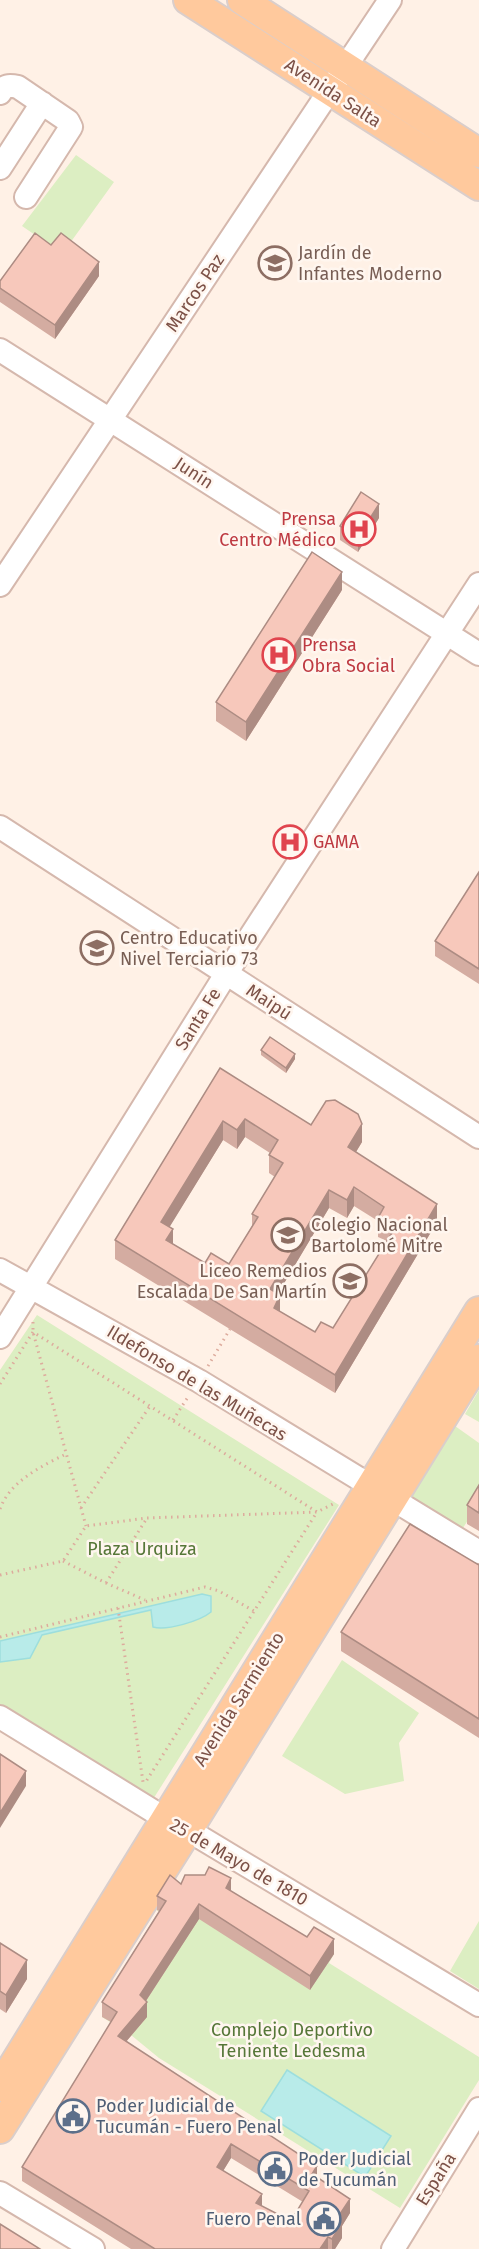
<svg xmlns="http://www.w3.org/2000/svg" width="479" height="2249" font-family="'Fira Sans',sans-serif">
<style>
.green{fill:#dceec2}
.water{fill:#b8ebe9;stroke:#9ddedd;stroke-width:1.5}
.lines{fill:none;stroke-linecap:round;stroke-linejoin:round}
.minor-casing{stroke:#d5b8ad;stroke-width:26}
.major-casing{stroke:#dacecb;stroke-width:32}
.path{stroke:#ddab9d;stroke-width:3;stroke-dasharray:1.5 4.5;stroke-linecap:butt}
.minor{stroke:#fff;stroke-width:22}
.major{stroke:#ffc99d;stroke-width:28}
.wall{fill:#d4aca1;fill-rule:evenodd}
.shaded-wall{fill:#ad8c83}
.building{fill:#f7c8bb;stroke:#ad8c83;stroke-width:1.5;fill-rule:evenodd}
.labels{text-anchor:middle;stroke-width:5;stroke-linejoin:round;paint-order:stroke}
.street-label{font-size:18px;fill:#7c5147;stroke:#fff6ef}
.education-label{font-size:18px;fill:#785e54;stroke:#fff6ef;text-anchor:start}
.health-label{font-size:18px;fill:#be3a42;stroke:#fff6ef;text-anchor:start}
.park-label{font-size:18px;fill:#567738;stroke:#fff6ef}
.service-label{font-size:18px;fill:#4e5e75;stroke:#fff6ef;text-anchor:start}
</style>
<rect width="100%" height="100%" fill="#fff1e6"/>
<path class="green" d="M76,155l38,27 -49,68h-8l-35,-24z
M37,1315l302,190 -189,299 -150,-96v-338z
M479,1390v32l-14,-8z
M448,1421l31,22v60l-18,28 -69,-31z
M342,1660l77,53 -20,30 5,38 -59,13 -63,-38z
M169,1889l145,52 20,13 -5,9 150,94v23l-79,128 -241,-150 -28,-23 -29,-18 63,-101 -10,-7z
M479,1921v68l-29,-18z"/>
<path class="water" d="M202,1594l9,2v16c-11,9 -44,19 -58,15l-2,-17 -109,25 -12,23 -30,4v-21z
M287,2070l104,66 -26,41 -104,-66z"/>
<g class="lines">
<g class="minor-casing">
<path id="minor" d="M0,93c5,-8 9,-8 18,-6l50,34 3,6 -45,70
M0,168l42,-65
M0,350l479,304
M0,585l390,-585
M0,827l479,310
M0,1270l199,111 280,171
M0,1337l226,-363 253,-390
M0,1717l166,102 22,11 291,175
M0,2193l93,56
M393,2249l86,-140"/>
</g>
<g class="major-casing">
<path id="major" d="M188,0l291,186
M242,0l237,153
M0,2087l479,-776
M0,2129l188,-299 291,-471"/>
</g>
<path class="path" d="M33,1322v10l53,194
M208,1366l22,-37
M0,1384l33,-52 284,180 -172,271
M173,1420l15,-23
M81,1508l69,-102
M0,1509c10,-28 42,-43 66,-55
M63,1561l43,22 39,17
M0,1575l63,-14 23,-35 61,-8 170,-6 16,-8
M106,1583l41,-65
M118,1608l25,174
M0,1637l205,-50 14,4 35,20"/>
<use href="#minor" class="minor"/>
<use href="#major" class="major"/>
</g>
<path class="wall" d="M51,245l48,31 -44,63 -55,-37v-21z
M379,518l-21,34 -18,-12v-14z
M342,590l-96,151 -30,-20v-19z
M479,872v112l-44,-28v-15z
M261,1050l34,9 -9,14 -25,-18z
M220,1068l91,57 51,17 -6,10 81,70 -102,171 -220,-134v-19zM245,1137l25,16 -1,2v18l6,4 -23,37v12l-23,38 -24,-1 -32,-19 -4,-17 54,-87 14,9zM354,1206l24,15v16l9,4 -54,87 -18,4 -35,-20 -2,-19 51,-85 18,10z
M479,1485v46l-12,-7v-19z
M479,1565v173l-138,-87v-19z
M181,1884l50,7 103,63 -24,36 -111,-71 -53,82 1,16 -21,25 191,136 33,35 -8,13v12l-7,11h-204l-109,-68v-14l89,-145 -9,-5v-15l57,-91 -2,-1v-14zM231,2158l72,44 -12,19 -29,-15 -39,-35z
M0,1943l27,36 -21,34 -6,-4z"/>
<path class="shaded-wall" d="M99,262v14l-44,63v-14z
M379,504v14l-21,34v-15z
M342,572v18l-96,151v-19z
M295,1054v5l-9,14v-5z
M245,1119v18l-8,12v-19z
M223,1121v19l-62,101v-19z
M362,1124v18l-14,23v-18z
M354,1187v19l-7,12v-18z
M329,1190v18l-59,99v-18z
M437,1204v18l-102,171v-18z
M173,1229v19l-7,-8z
M280,1295v18l-6,-5z
M26,1771v15l-26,42v-15z
M231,1878v14l-5,-4z
M199,1904v15l-59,91v-15z
M334,1939v15l-24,36v-14z
M27,1960v19l-21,34v-18z
M147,2002v15l-29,34v-15z
M231,2144v14l-14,23v-14z
M317,2166v14l-5,-6z
M262,2194v15l-6,-6z
M350,2199v14l-8,13v12l-7,11h-3v-10l4,-19z
M328,2237v12h-8z"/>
<path class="building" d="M35,233l16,12 10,-12 38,29 -44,63 -55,-37v-7z
M361,492l18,12 -21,33 -18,-11z
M312,552l30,20 -96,150 -30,-20z
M479,872v97l-44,-28z
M270,1037l25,17 -9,14 -25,-18z
M220,1068l91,57 15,-24 9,-1 23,14 4,10 -14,23 89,57 -102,171 -220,-135zM245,1119l33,21 -9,15 14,8 -31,51 6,3 -29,47 -18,-11 -6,10 -39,-23 7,-11 -12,-7 62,-101 14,9zM354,1187l30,20 -6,11 17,10 -62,100 -12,-6 -6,10 -41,-24 6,-13 -10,-6 59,-99 18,10z
M479,1485v28l-12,-8z
M410,1524l69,41v154l-138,-87z
M0,1754l26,17 -26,42z
M209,1867l22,11 -5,10 81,49 7,-10 20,12 -24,37 -111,-72 -59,91 7,7 -29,34 199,130 -5,8 38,25 -14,21 6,3 -10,16 -4,-2 -8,12h-165l-133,-82 95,-155 -15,-10 64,-101 -9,-5 13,-21 11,9 4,-9h20zM231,2144l78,47 -18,30 -35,-18 6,-9 -45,-27z
M0,1943l27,17 -21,35 -6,-4z
M0,2224l40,25h-40z"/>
<defs>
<g id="school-ring" transform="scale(1.725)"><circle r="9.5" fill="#fff6ef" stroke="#8d6e63" stroke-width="1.5"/><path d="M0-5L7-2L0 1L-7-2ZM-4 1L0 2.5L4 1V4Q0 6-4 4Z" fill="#8d6e63"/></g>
<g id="hospital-ring" transform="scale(1.725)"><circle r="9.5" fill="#fff6ef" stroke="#e0444e" stroke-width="1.5"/><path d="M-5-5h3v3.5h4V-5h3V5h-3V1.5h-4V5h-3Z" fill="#e0444e"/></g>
<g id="university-ring" transform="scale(1.725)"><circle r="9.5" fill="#fff6ef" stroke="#8d6e63" stroke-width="1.5"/><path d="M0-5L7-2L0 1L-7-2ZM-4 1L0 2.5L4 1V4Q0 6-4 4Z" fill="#8d6e63"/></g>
<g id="civic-ring" transform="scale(1.725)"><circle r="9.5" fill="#fff6ef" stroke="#5c6f8a" stroke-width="1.5"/><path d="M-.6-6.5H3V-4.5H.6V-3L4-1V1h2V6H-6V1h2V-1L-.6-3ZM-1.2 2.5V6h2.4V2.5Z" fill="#5c6f8a"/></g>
</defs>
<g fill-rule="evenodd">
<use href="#school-ring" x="275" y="263"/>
<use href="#hospital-ring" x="359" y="529"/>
<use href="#hospital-ring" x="279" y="655"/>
<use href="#hospital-ring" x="290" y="842"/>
<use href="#university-ring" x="97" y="948"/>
<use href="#school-ring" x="288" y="1235"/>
<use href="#school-ring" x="350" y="1281"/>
<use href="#civic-ring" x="73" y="2116"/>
<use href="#civic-ring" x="275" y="2169"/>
<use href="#civic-ring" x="324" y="2219"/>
</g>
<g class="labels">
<g class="street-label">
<text transform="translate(333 93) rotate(33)" y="6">Avenida Salta</text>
<text transform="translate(195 293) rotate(-56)" y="6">Marcos Paz</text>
<text transform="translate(194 473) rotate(33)" y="6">Junín</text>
<text transform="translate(269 1002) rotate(33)" y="6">Maipú</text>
<text transform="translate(198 1019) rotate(-58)" y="6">Santa Fe</text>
<text transform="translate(197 1383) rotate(31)" y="6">Ildefonso de las Muñecas</text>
<text transform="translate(239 1699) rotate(-58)" y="6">Avenida Sarmiento</text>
<text transform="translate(239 1862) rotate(30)" y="6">25 de Mayo de 1810</text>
<text transform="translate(436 2179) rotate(-58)" y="6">España</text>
</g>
<g class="education-label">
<text x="298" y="259">Jardín de<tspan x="298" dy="21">Infantes Moderno</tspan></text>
<text x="120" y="944">Centro Educativo<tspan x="120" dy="21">Nivel Terciario 73</tspan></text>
<text x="311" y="1231">Colegio Nacional<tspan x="311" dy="21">Bartolomé Mitre</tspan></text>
<text x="327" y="1277" text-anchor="end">Liceo Remedios<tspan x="327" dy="21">Escalada De San Martín</tspan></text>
</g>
<g class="health-label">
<text x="336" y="525" text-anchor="end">Prensa<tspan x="336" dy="21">Centro Médico</tspan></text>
<text x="302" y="651">Prensa<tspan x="302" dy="21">Obra Social</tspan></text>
<text x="313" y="848">GAMA</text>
</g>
<g class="park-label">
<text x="142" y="1555">Plaza Urquiza</text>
<text x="292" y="2036">Complejo Deportivo<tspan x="292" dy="21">Teniente Ledesma</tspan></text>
</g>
<g class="service-label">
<text x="96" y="2112">Poder Judicial de<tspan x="96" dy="21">Tucumán - Fuero Penal</tspan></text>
<text x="298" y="2165">Poder Judicial<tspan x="298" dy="21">de Tucumán</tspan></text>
<text x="301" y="2225" text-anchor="end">Fuero Penal</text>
</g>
</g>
</svg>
